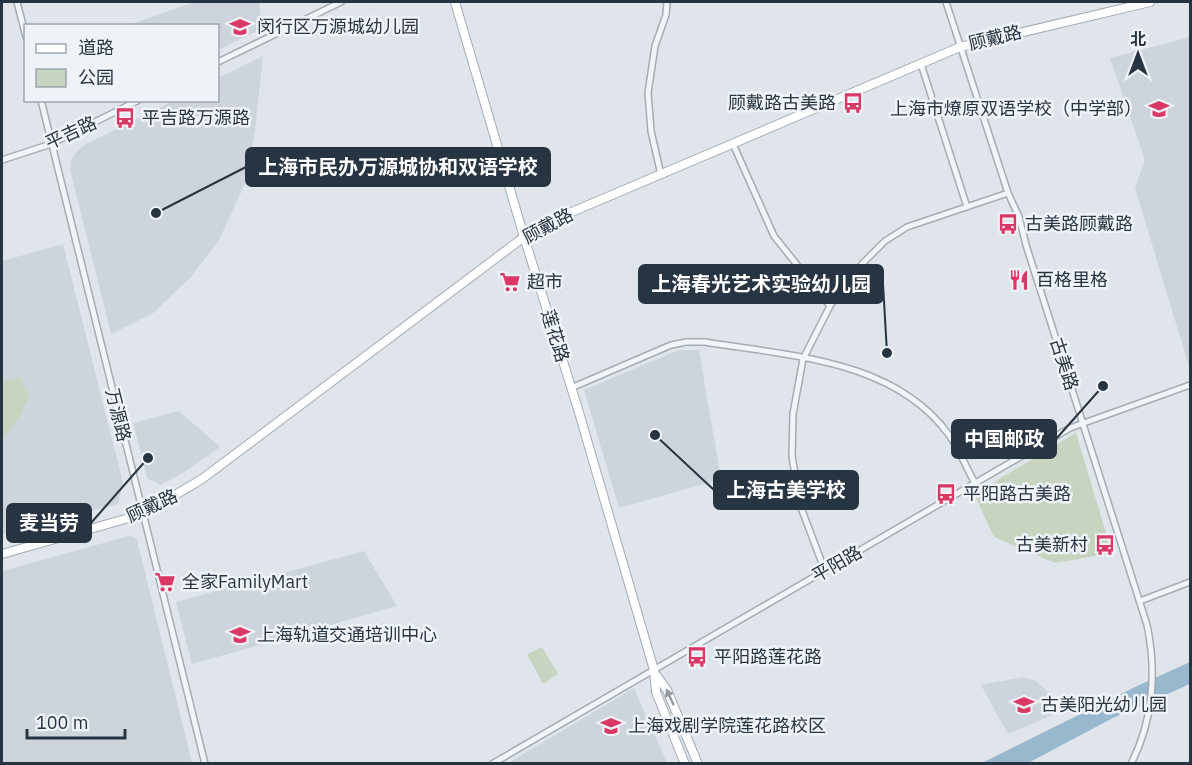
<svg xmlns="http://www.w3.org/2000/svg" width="1192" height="765" font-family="'IBM Plex Sans','Noto Sans SC',sans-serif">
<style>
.built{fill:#cdd4dc}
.green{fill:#c7d4c0}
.water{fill:#97b8cd}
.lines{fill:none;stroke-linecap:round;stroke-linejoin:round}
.minor-casing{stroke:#a4acb4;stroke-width:8}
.secondary-casing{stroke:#a4acb4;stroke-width:10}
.minor{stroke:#f2f5f8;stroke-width:5}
.secondary{stroke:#fff;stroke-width:8}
.oneway{fill:#939aa0}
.labels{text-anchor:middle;stroke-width:5;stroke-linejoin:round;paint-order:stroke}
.poi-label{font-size:18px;fill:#273442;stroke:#eff3f7;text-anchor:start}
.street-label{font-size:18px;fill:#273442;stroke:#eff3f7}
.leader{fill:none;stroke:#273442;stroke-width:2}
.callout-dot{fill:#273442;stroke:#eff3f7;stroke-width:2}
.callout{fill:#273442;stroke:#273442;stroke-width:2}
.callout-label{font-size:20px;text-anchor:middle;font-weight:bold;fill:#fff}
</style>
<rect width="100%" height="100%" fill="#dfe5ea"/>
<path class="built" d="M194,2h65l4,26 -45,22v-24l-89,-1z
M1190,37v333l-55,-182 10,-28 -35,-102z
M263,56l-8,75 -11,55 -25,54 -29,38 -37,35 -42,21 -41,-165 1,-9 5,-8 8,-7 89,-44 45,-1v-22z
M63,244l60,239 -5,21 -116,30v-93l15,-21 4,-42 -19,4v-121z
M679,350h20l22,129 -102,29 -35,-118z
M179,411l41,36 -37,26 -23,12 -13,-7 -14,-55z
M129,536l5,1 3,3 55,223h-190v-192z
M364,551l33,55 -205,58 -16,-62z
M1023,677l13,4 8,7 9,10 6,14 -51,22 -27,-49z
M634,688l33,75h-159z"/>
<path class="green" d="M21,377l8,21 -12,22 -15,21v-59z
M1076,433l36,120 -57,10 -61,-26 -20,-43z
M542,647l16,27 -15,10 -16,-30z"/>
<path class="water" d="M1190,662v22l-79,35 -83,44 -48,1 155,-77z"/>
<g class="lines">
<g class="minor-casing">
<path id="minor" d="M17,2l9,35
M946,2l62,191 11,24 7,28 121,380c10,47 6,96 -16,139
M218,62l123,-60
M921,64l46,143
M41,100l164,664
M733,144l41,92 56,70
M2,160l49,-16 88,-44
M661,175l-10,-44 -3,-38 7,-47 11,-31 1,-13
M571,388l100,-43 15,-3h19c84,14 189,17 244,93 10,13 17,33 26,48
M825,571l-25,-66 -8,-49 1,-42 10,-55 27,-53 13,-20 20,-23 22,-22 22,-14 101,-34
M1140,601l50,-19
M492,764l578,-336 120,-43"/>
</g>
<g class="secondary-casing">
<path id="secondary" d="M455,2l69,235 54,172 76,261 2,22 29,72
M2,554l141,-40 59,-35 322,-242 29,-17 407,-173 190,-45
M654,672l13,18 31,74"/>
</g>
<use href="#minor" class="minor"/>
<use href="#secondary" class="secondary"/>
</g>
<defs><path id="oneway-solid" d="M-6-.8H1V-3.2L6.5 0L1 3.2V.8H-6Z" transform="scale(1.5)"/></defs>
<use class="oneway" href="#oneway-solid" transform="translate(670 697) rotate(-115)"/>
<defs>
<g id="school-bare" transform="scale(1.62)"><path d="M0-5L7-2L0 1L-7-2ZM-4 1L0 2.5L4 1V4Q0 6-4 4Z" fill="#da3966" stroke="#eff3f7" stroke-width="2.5" paint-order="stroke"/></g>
<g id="bus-bare" transform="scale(1.62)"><path d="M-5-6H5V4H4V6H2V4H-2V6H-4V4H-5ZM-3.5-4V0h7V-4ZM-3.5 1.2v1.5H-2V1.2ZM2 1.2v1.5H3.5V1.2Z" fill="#da3966" stroke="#eff3f7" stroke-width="2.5" paint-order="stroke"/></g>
<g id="restaurant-bare" transform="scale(1.62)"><path d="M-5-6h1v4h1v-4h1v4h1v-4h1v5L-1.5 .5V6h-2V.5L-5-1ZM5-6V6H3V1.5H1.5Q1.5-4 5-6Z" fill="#da3966" stroke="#eff3f7" stroke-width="2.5" paint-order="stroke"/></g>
<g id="supermarket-bare" transform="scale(1.62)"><path d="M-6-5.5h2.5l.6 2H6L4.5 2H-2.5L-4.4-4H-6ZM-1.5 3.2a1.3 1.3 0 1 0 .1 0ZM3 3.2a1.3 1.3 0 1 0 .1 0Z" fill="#da3966" stroke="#eff3f7" stroke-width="2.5" paint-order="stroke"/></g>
<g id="university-bare" transform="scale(1.62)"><path d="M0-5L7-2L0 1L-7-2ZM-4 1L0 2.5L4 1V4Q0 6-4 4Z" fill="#da3966" stroke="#eff3f7" stroke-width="2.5" paint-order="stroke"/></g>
</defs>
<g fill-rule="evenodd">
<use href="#school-bare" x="240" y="27"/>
<use href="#bus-bare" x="853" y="103"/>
<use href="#school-bare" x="1159" y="109"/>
<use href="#bus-bare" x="125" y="118"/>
<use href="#bus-bare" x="1008" y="224"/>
<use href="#restaurant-bare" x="1019" y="280"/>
<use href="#supermarket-bare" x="510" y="282"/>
<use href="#bus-bare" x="946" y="494"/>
<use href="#bus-bare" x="1105" y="545"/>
<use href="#supermarket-bare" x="165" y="582"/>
<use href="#school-bare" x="240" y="635"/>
<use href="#bus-bare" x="697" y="657"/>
<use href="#school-bare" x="1024" y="705"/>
<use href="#university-bare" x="611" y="726"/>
</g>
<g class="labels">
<g class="poi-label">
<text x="257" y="33">闵行区万源城幼儿园</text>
<text x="836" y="109" text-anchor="end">顾戴路古美路</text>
<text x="1142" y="115" text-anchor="end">上海市燎原双语学校（中学部）</text>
<text x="142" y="124">平吉路万源路</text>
<text x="1025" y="230">古美路顾戴路</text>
<text x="1036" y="286">百格里格</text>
<text x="527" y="288">超市</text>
<text x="963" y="500">平阳路古美路</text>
<text x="1088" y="551" text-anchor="end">古美新村</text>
<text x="182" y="588">全家FamilyMart</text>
<text x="257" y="641">上海轨道交通培训中心</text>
<text x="714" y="663">平阳路莲花路</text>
<text x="1041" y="711">古美阳光幼儿园</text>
<text x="628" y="732">上海戏剧学院莲花路校区</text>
</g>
<g class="street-label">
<text transform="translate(995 38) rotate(-14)" y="6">顾戴路</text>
<text transform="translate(71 133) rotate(-25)" y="6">平吉路</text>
<text transform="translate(548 226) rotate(-28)" y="6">顾戴路</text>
<text transform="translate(555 336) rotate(73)" y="6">莲花路</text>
<text transform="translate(1064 364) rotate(72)" y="6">古美路</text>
<text transform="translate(118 415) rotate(76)" y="6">万源路</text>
<text transform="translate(152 506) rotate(-25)" y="6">顾戴路</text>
<text transform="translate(837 564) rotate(-30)" y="6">平阳路</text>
</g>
</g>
<path class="leader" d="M156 213L246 167M887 353L883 284M1103 386L1056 439M655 435L714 490M148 458L91 523"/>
<g class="callout-dot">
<circle cx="156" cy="213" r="6"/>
<circle cx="887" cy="353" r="6"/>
<circle cx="1103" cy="386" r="6"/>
<circle cx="655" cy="435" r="6"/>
<circle cx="148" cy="458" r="6"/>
</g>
<g class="callout">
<rect x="246" y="148" width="304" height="38" rx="6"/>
<rect x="639" y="265" width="244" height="38" rx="6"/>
<rect x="952" y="420" width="104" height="38" rx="6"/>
<rect x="714" y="471" width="144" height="38" rx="6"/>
<rect x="7" y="504" width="84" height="38" rx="6"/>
</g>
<g class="callout-label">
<text x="398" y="174">上海市民办万源城协和双语学校</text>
<text x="761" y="291">上海春光艺术实验幼儿园</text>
<text x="1004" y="446">中国邮政</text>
<text x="786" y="497">上海古美学校</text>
<text x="49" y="530">麦当劳</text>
</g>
<rect width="1192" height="765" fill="none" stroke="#273442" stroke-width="6"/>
<rect x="24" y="24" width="195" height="78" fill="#eff3f7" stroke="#9fa7af" stroke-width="1.5"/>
<rect x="36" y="44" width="30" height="9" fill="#ffffff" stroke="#9fa7af" stroke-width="1.5"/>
<text x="78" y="54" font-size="18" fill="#273442">道路</text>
<rect x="36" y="69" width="30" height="18" fill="#c7d4c0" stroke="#9fa7af" stroke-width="1.5"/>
<text x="78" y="84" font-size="18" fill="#273442">公园</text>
<g transform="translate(1138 54)" stroke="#eff3f7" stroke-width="4.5" paint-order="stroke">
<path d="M0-4.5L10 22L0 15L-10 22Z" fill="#273442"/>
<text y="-9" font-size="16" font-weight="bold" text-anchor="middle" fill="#273442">北</text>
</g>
<path d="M27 729v9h98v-9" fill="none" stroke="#273442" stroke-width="3"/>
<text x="36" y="729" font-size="18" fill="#273442" stroke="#eff3f7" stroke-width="4.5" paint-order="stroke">100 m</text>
</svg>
